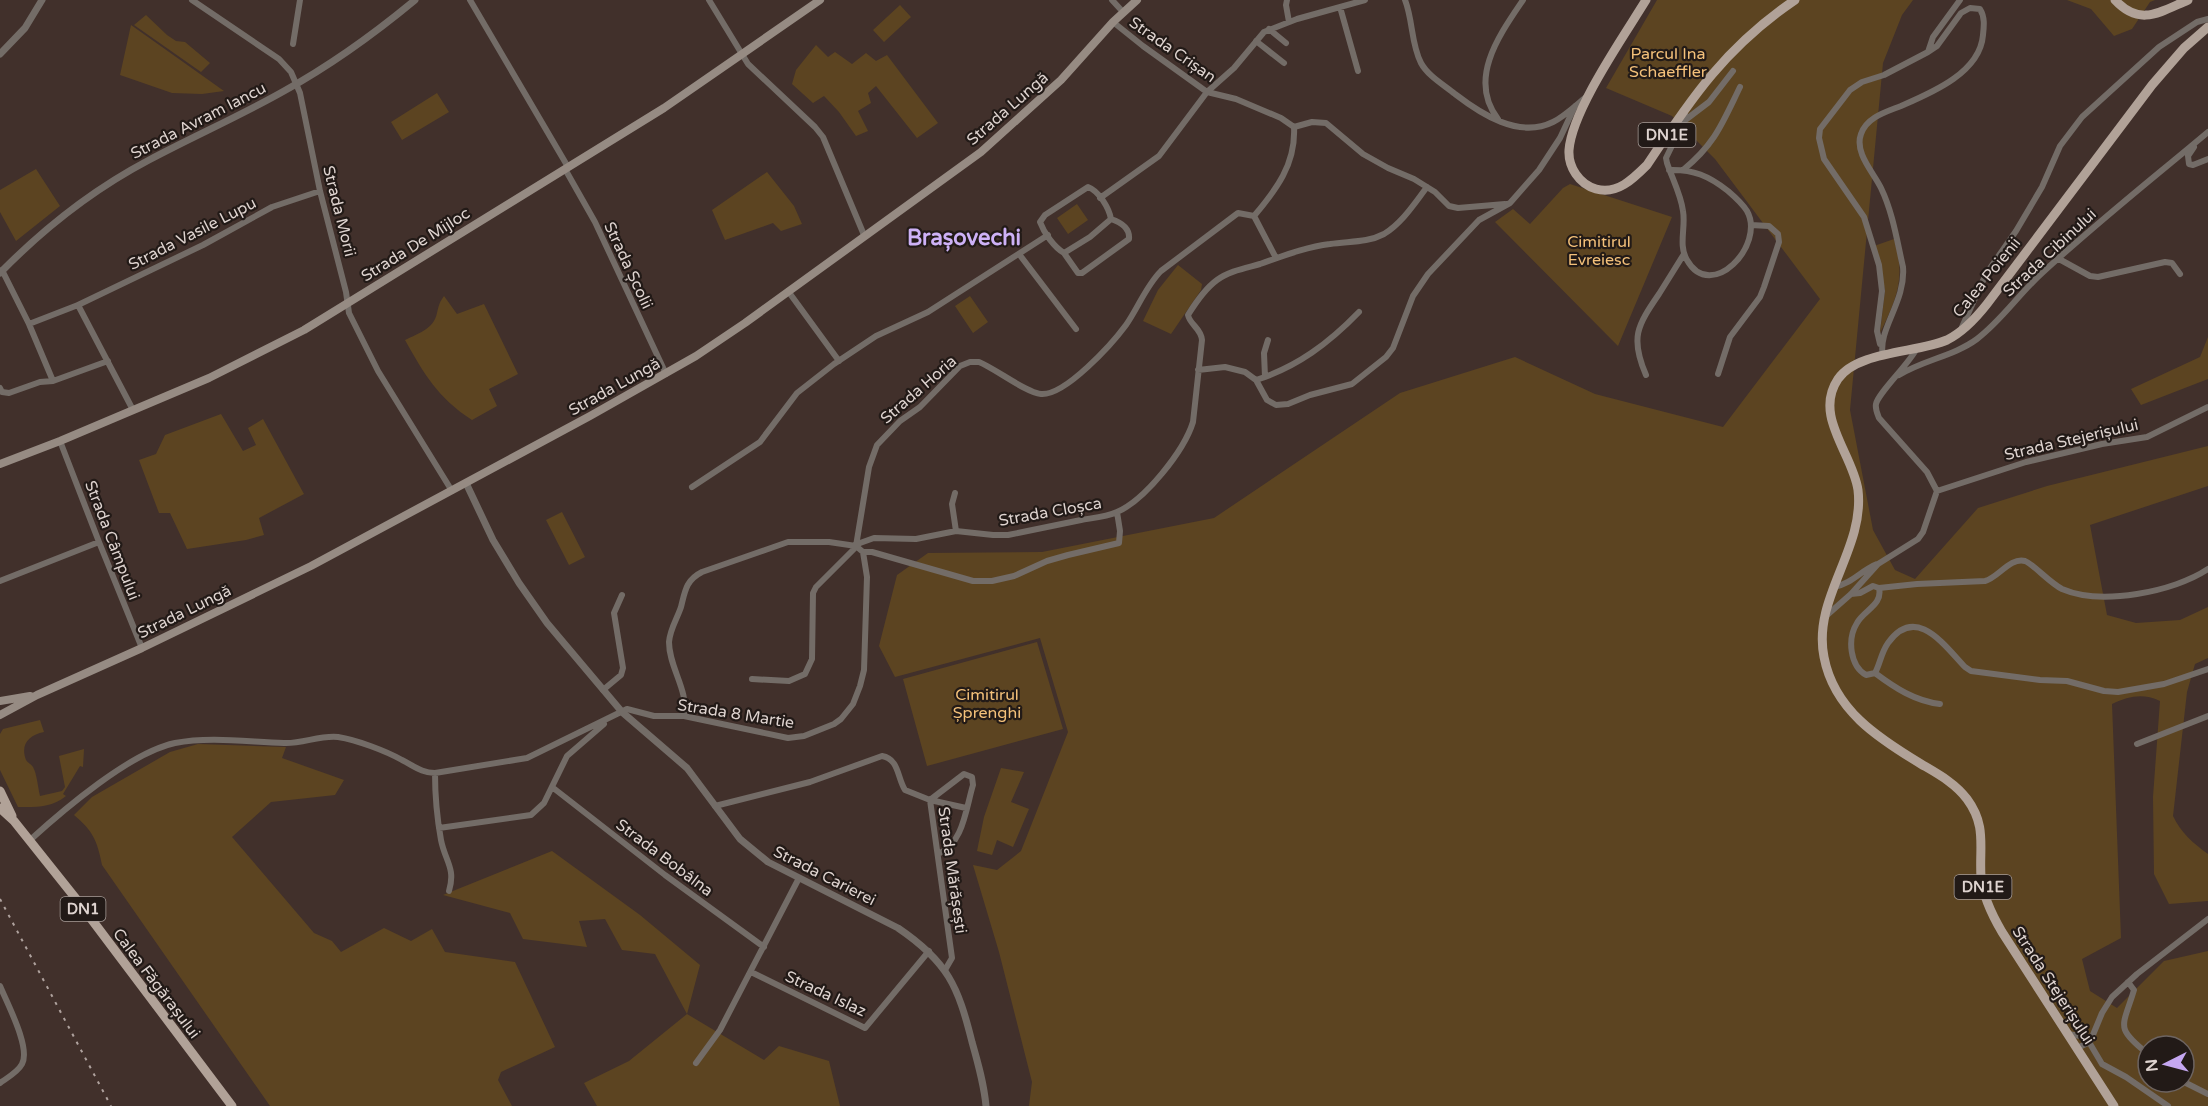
<svg xmlns="http://www.w3.org/2000/svg" width="2208" height="1106" font-family="'Varela Round',sans-serif">
<style>
.green{fill:#5c4421;fill-rule:evenodd}
.lines{fill:none;stroke-linecap:round;stroke-linejoin:round}
.minor{stroke:#736c67;stroke-width:6}
.tertiary{stroke:#736c67;stroke-width:7}
.secondary{stroke:#968b83;stroke-width:8}
.primary{stroke:#b1a298;stroke-width:9}
.rail{stroke:#afa29e;stroke-width:2;stroke-dasharray:3 6;stroke-linecap:butt}
.labels{text-anchor:middle;stroke-width:4.5;stroke-linejoin:round;paint-order:stroke}
.shield{fill:#221a17;stroke:#a69c98;stroke-width:1.5}
.shield-label{font-size:15px;font-weight:bold;fill:#ded3cf}
.street-label{font-size:16px;fill:#ded3cf;stroke:#221a17}
.park-label{font-size:16px;fill:#f4c17a;stroke:#221a17}
.district-label{font-size:22px;font-weight:bold;fill:#cdb1f6;stroke:#221a17}
</style>
<rect width="100%" height="100%" fill="#41302b"/>
<path class="green" d="M1657,0h256l-11,15 -19,48 -33,347 23,120 22,40 20,9 63,-71 69,-22 161,-40v40l-118,39 17,90 29,8 44,-3 28,-13v51l-13,6 -8,28 -14,124c8,17 20,27 35,38v47l-39,3 -15,-30 -1,-77 7,-96c-17,-8 -31,-5 -48,3l9,234 -39,21 8,32 27,17 47,-47 44,-10v155h-1179l3,-24 -33,-130 -26,-87 24,5 24,-19 47,-119 -28,-94 -145,39 -16,-31 18,-71 31,-22 114,-1 172,-34 186,-125 115,-36 80,37 128,33 97,-128 -105,-140 -43,-43 -66,-28zM2148,1046h36v36h-36z
M2067,0h88l-5,2 -18,27 -18,7 -23,-27z
M900,5l11,12 -27,25 -11,-12z
M146,15l21,20 9,6 9,1 25,21 -9,9 -67,-47z
M131,25l93,66 -22,3 -30,-1 -52,-18z
M816,45l12,12 7,-5 17,12 14,-11 10,8 11,-6 51,68 -21,15 -41,-52 -8,7 3,10 -13,8 10,20 -12,5 -17,-24 -15,-16 -11,7 -21,-19 4,-14z
M437,93l12,19 -47,28 -11,-18z
M36,169l24,37 -44,35 -16,-29v-22z
M767,172l27,34 8,18 -21,7 -8,-8 -48,17 -13,-30z
M1570,184l102,33 -54,129 -123,-124 18,-13 17,15 33,-36z
M1077,204l11,16 -20,14 -11,-16z
M1894,239c12,39 3,59 -14,94l5,-43 -11,-44z
M1178,265l24,19 -1,6 -30,44 -28,-13 15,-31z
M444,296l13,18 27,-10 34,70 -29,15 8,17 -25,14c-34,-22 -48,-46 -67,-80 12,-6 29,-11 32,-27 2,-8 2,-10 7,-17z
M970,296l18,26 -15,11 -18,-27z
M2208,337v42l-67,26 -10,-16 69,-32z
M221,414l22,37 13,-6 -8,-17 15,-9 41,75 -45,24 5,17 -18,5 -59,9 -17,-36h-11l-20,-53 17,-6 9,-19z
M562,512l23,45 -16,8 -23,-45z
M1037,642l26,87 -136,37 -24,-87z
M40,720l4,12c-15,3 -24,12 -18,28 2,3 5,4 7,7 4,7 5,21 7,29l22,-5 3,-4 -6,-31 25,-7 -1,18 -3,-1 -17,28 3,2c-15,12 -29,11 -48,11l-18,-37v-36l3,-5z
M198,744l88,3 -4,11 62,22 -9,15 -64,7 -39,35 82,96 18,8 9,11 43,-24 27,13 21,-12 13,23 70,10 40,85 -54,25 -3,8 14,26h-242l-168,-241c-5,-25 -9,-34 -28,-50l18,-18 78,-45z
M1001,768l23,4 -13,30 18,7 -16,38 -16,-7 -5,15 -15,-4 7,-34z
M552,851l88,64 60,50 -13,49 77,46 15,-14 50,15 11,45h-243l-13,-23 45,-22 58,-47 -32,-60 -33,-4 -17,-31 -26,2 8,26 -64,-8 -13,-26 -67,-18z"/>
<g class="lines">
<path class="minor" d="M192,0l87,59 12,13 9,21 20,98 26,101 3,21 29,58 74,120
M470,0l98,167
M709,0l39,64 67,63 8,10 41,98
M1112,0l11,12
M1287,0l-1,5 3,17
M1405,0c8,20 6,44 16,63 7,13 23,22 34,31 26,20 64,45 98,28 12,-6 23,-17 33,-25
M1340,7l18,64
M1113,22l30,24 64,46 29,7 45,19 13,9
M1269,29l17,14
M1256,41l28,22
M293,44l7,-44
M1928,52l5,-15 27,-37
M1498,119c-31,-40 2,-85 25,-119
M1684,121l25,-19 24,-31
M1294,127l18,-5 14,1 37,31 25,14 26,11 21,13 14,14 9,2 47,-4
M2194,147l-6,9 1,8 4,1 15,-6
M565,169l30,53 71,152
M1669,170c24,-1 40,6 59,21 7,6 14,12 19,20 19,34 -36,92 -60,49 -9,-15 -1,-33 -4,-49 -2,-16 -11,-33 -16,-48l-1,-5 18,-37 1,-11
M1683,170c32,-26 39,-46 57,-83
M1088,187c11,4 21,21 23,32l-21,18 -26,16c-10,-6 -20,-20 -24,-31l5,-7z
M1100,198l59,-42 48,-64 27,-24 30,-36 33,-13 68,-19
M1254,216c22,-26 42,-52 40,-89
M1064,253l14,20h4l47,-34c1,-11 -9,-17 -18,-20
M1019,254l57,75
M2059,259l31,17 8,1 67,-15 7,1 8,11
M2,270l27,54 24,57
M788,291l51,70
M78,305l55,105
M29,324l49,-19 125,-60 69,-38 48,-16
M1962,327l24,-53 30,-43 26,-44 18,-41 22,-29 77,-70 38,-25 11,-3
M1880,344l-3,-13 5,-40 -3,-26 -15,-48 -40,-58 -5,-21 1,-9 30,-39 12,-8 22,-7 44,-23 9,-6 24,-33 9,-5 10,1c5,8 4,17 3,26 -3,38 -52,58 -82,71 -15,6 -34,11 -40,28 -7,19 13,39 20,54 12,25 16,53 22,79 3,35 -26,63 -20,89
M1917,348c-7,15 -39,45 -41,56 -1,5 1,9 3,14l48,54 10,19
M1198,370l27,-3 20,5 11,8 11,20 9,5 12,-1 22,-9 42,-11 34,-27 7,-9 20,-52 15,-22 51,-54 31,-17 29,-33 21,-32 15,-32
M1718,374l12,-37 30,-40 4,-10 15,-45 -1,-8 -9,-8 -18,-1
M1646,375c-16,-37 -9,-49 13,-81 8,-13 17,-27 25,-40
M1899,375c24,-15 55,-19 78,-36 24,-18 42,-45 64,-65 54,-50 111,-95 167,-142
M1265,377l-1,-24 4,-13
M1256,380c41,-13 73,-37 103,-68
M0,388l2,4 7,1 31,-11 13,-1 55,-20
M60,441l39,101 43,106
M692,487l68,-45 37,-49 37,-29 42,-28 52,-24 120,-77
M955,493l-3,11 4,27
M856,546l13,-79 8,-22 23,-24 20,-14 40,-41 10,-4h9c17,7 46,30 62,32 24,2 71,-50 85,-69 12,-17 20,-39 35,-54l73,-55 4,-3 16,3 22,42
M863,552h9l101,29h19l22,-5 33,-15 21,-6 51,-12 1,-12 -3,-19
M0,581l99,-39
M1834,587c19,-4 26,-16 43,-23
M1879,588c4,17 -15,22 -22,35 -10,16 -7,43 9,52l9,-2c5,-9 6,-20 13,-30 28,-39 56,2 77,24l6,4 69,9 27,1 37,10 14,1 46,-8 44,-15
M1851,594l9,-1 13,-7 6,2 38,-4 68,-3c13,-3 25,-24 40,-20 8,3 25,22 37,28 39,17 112,3 146,-20
M1826,616l25,-22 27,-30 40,-25 5,-7 14,-41 89,-29 76,-18 45,-7 61,-30
M1875,673c20,15 40,28 65,31
M752,679l37,2 16,-7 7,-15 1,-66 3,-6 44,-44 14,-5 42,1 40,-8 37,4h15c24,-5 48,-10 73,-15 11,-2 25,-3 36,-8 28,-12 67,-61 76,-90l9,-82c-1,-12 -12,-15 -14,-25 8,-13 18,-27 29,-35 12,-9 29,-12 43,-16 23,-8 46,-17 70,-20 19,-3 37,-1 54,-10 18,-11 30,-30 43,-47
M603,690l18,-15 2,-7 -9,-55 8,-18
M2137,744l71,-28
M435,773c0,23 2,45 6,67 4,21 15,28 8,51
M552,787l113,88 99,72
M930,800l34,-26 8,3 1,8c-7,23 -10,60 -35,69
M930,800l36,8
M715,806l95,-24 72,-26c17,3 15,21 23,34l25,10 22,158 -7,12
M439,828l92,-13 13,-12 23,-47 37,-32
M29,841c34,-31 102,-89 146,-98 35,-7 74,-1 109,0 18,1 36,-8 54,-6 19,3 48,14 64,23 12,6 20,13 33,13l92,-15 100,-49 27,7h30l104,22 16,-2 30,-12 7,-5 12,-15 7,-18 4,-16 3,-93 -4,-25 -7,-6 -27,-4h-41l-86,30c-16,8 -17,19 -21,35 -4,12 -11,22 -12,35 0,26 20,48 15,74
M751,972l114,56 64,-77
M2128,982l6,8c-11,37 -20,37 14,64
M0,986c7,17 31,62 22,78 -4,8 -15,14 -22,19
M2068,1034l18,3 16,27 24,13 42,29
M2077,1048l13,-6 12,-29 10,-16 25,-23 71,-55
M696,1063l24,-33 79,-152
M2184,1082l24,12"/>
<path class="tertiary" d="M0,54l25,-26 17,-28
M0,273c44,-45 94,-84 149,-113 45,-24 91,-44 135,-69 47,-26 90,-57 131,-91
M466,483l27,57 26,43 28,40 75,89 65,56 53,71 28,23 130,66c50,34 60,58 74,114 6,21 12,42 14,64"/>
<path class="secondary" d="M0,464l60,-23 149,-63 95,-48 360,-222 156,-108
M0,701l30,-5
M0,715l37,-20 105,-47 169,-82 279,-150 106,-60 49,-33 236,-171 80,-72 52,-58 24,-22"/>
<path class="primary" d="M1646,0c-22,36 -74,110 -77,150 -1,17 10,34 27,39 21,6 37,-10 51,-24 45,-68 79,-118 148,-165
M2115,0c25,27 45,12 73,0
M0,791l12,25
M0,808l14,13 63,79 155,206
M2114,1106l-112,-174c-10,-17 -19,-35 -21,-55 -2,-30 6,-51 -14,-78 -12,-16 -29,-25 -46,-35 -43,-26 -87,-54 -97,-107 -12,-59 41,-108 34,-167 -5,-36 -45,-74 -20,-111 19,-28 79,-26 109,-39 16,-8 29,-22 40,-36l165,-219 32,-37 24,-21"/>
<path class="rail" d="M0,899l111,207"/>
</g>
<g class="labels">
<g class="shield">
<rect x="1638.5" y="123" width="57" height="24" rx="4.5"/>
<rect x="1954.5" y="875" width="57" height="24" rx="4.5"/>
<rect x="60.5" y="897" width="45" height="24" rx="4.5"/>
</g>
<g class="shield-label">
<text x="1667" y="140">DN1E</text>
<text x="1983" y="892">DN1E</text>
<text x="83" y="914">DN1</text>
</g>
<g class="street-label">
<text transform="translate(1173 49) rotate(35)" y="6">Strada Crișan</text>
<text transform="translate(1007 108) rotate(-41)" y="6">Strada Lungă</text>
<text transform="translate(198 120) rotate(-27)" y="6">Strada Avram Iancu</text>
<text transform="translate(340 211) rotate(76)" y="6">Strada Morii</text>
<text transform="translate(192 233) rotate(-27)" y="6">Strada Vasile Lupu</text>
<text transform="translate(415 244) rotate(-32)" y="6">Strada De Mijloc</text>
<text transform="translate(2049 252) rotate(-43)" y="6">Strada Cibinului</text>
<text transform="translate(629 265) rotate(65)" y="6">Strada Școlii</text>
<text transform="translate(1986 277) rotate(-51)" y="6">Calea Poienii</text>
<text transform="translate(614 386) rotate(-29)" y="6">Strada Lungă</text>
<text transform="translate(918 389) rotate(-41)" y="6">Strada Horia</text>
<text transform="translate(2071 439) rotate(-13)" y="6">Strada Stejerișului</text>
<text transform="translate(1050 511) rotate(-10)" y="6">Strada Cloșca</text>
<text transform="translate(113 540) rotate(69)" y="6">Strada Câmpului</text>
<text transform="translate(184 611) rotate(-26)" y="6">Strada Lungă</text>
<text transform="translate(736 713) rotate(9)" y="6">Strada 8 Martie</text>
<text transform="translate(665 857) rotate(37)" y="6">Strada Bobâlna</text>
<text transform="translate(953 870) rotate(82)" y="6">Strada Mărășești</text>
<text transform="translate(825 875) rotate(27)" y="6">Strada Carierei</text>
<text transform="translate(157 983) rotate(53)" y="6">Calea Făgărașului</text>
<text transform="translate(2054 985) rotate(57)" y="6">Strada Stejerișului</text>
<text transform="translate(826 993) rotate(25)" y="6">Strada Islaz</text>
</g>
<g class="park-label">
<text x="1668" y="59">Parcul Ina<tspan x="1668" dy="18">Schaeffler</tspan></text>
<text x="1599" y="247">Cimitirul<tspan x="1599" dy="18">Evreiesc</tspan></text>
<text x="987" y="700">Cimitirul<tspan x="987" dy="18">Șprenghi</tspan></text>
</g>
<g class="district-label">
<text x="964" y="245">Brașovechi</text>
</g>
</g>
<g transform="translate(2166 1064) rotate(264)"><circle r="28" fill="#221a17" stroke="#6d6461" stroke-width="1.5"/>
<path d="M0-4.5L10 22L0 15L-10 22Z" fill="#c5a7f1"/>
<text y="-9" font-size="16" font-weight="bold" text-anchor="middle" fill="#ded3cf">N</text>
</g>
</svg>
